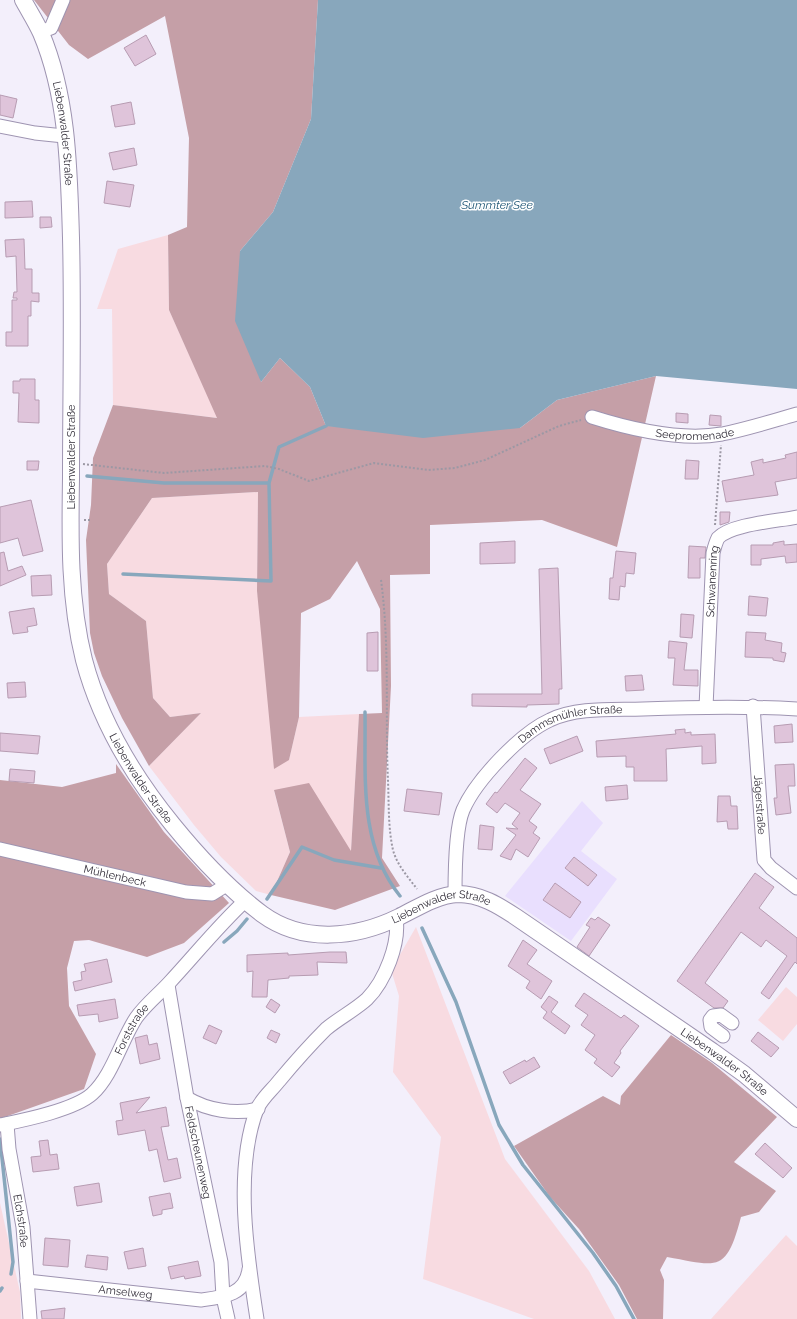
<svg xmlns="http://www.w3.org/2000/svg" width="797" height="1319" font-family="Raleway,sans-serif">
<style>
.built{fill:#e9dffe}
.green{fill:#f8dbe1}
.forest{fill:#c59fa7}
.water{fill:#88a7bc}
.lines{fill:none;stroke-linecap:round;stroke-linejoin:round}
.stream{stroke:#88a7bc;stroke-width:3.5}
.building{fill:#dfc4da;stroke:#b79cb2}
.minor-casing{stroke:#9e94b1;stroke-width:15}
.major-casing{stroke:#9e94b1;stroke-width:18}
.path{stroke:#9c98a4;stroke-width:2;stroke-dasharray:2 2;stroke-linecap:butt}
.minor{stroke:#fff;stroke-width:13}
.major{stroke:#fff;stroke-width:16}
.labels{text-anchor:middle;stroke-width:3;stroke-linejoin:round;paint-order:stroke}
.street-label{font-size:11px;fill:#302c37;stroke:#fff}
.water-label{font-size:12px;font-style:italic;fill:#225877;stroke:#fff}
</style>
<rect width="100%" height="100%" fill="#f3effb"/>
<path class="built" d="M582,801l21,22 -22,28 36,28 -46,62 -66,-45z"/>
<path class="green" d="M168,235l1,75 49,108 -105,-13 -1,-96h-15l21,-60z
M258,492l-1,99 32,169 10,-43 60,-3 -8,138 -77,-61 16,61 -19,43 -15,-4 -35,-34 -27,-32 -45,-59 52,-53 -31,4 -17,-19 -7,-77 -37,-27 -2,-30 45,-66z
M416,927l89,232 84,112 26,48h-81l-111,-40 18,-142 -48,-65 6,-76 -8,-26z
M786,987l11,10v27l-14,17 -25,-21z
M0,1203l20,89 1,27h-21z
M786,1235l11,11v73h-86z"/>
<path class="forest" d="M34,0h284l-7,119 -38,93 -33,39 21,131 19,-24 30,29 16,39 194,2 37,-28 99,-24 -39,171 -75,-27 -112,5v49l-40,1 1,111 -9,172 18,28 -65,24 -64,-15 19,-43 -16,-62 35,-7 42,68 8,-137 23,-1 -2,-104 -23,-48 -27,38 -29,14 -2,104 -10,43 -15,9 -17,-178 1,-99 -106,6 -45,66 2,30 37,27 7,77 17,19 31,-4 -52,53 -27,-48 -20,-42 -8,-23 -4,-20 -4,-93 5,-35 2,-47 20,-53 104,13 -48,-108 -1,-75 19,-8 2,-89 -24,-122 -77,43 -19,-14z
M116,764l48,68 65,71 -45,40 -37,14 -58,-17 -15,1 -7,27 2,38 27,48 -12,35 -82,29 -2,6v-344l62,7 54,-14z
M671,1035l41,28 65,54 -43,45 42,29 -17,21 -18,5c-15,57 -23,49 -74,40l-7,13 4,10 -1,39h-26l-18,-34 -40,-56 -29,-32 -36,-51 89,-50 17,9 1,-9z"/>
<path class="water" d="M318,0h479v389l-141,-13 -99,24 -37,28 -97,10 -97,-12 -16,-39 -30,-29 -19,24 -26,-61 5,-70 33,-39 38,-93z"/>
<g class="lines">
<path class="stream" d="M87,476l77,7h105l10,-36 47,-21
M123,574l148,7 -2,-98
M365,712c1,63 -7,132 35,184
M267,899l35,-52 32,13 47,8
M422,928l34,74 43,123 24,40 70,88 23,33 18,33
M224,942l13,-11 10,-12
M0,1139l13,123 -2,12
M0,1291l2,-3"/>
</g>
<path class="building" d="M146,35l10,19 -21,12 -11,-18z
M0,95l17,4 -4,19 -13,-3z
M131,102l4,22 -20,3 -4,-21z
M134,148l3,17 -24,5 -4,-17z
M107,181l27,4 -4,22 -26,-4z
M32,201l1,16 -28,1v-16z
M40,217h11l1,10 -12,1z
M24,239l1,30h7v24h7v9l-8,-1v15h-3v30h-22v-14h6v-32h5v-2h-4l1,-6h3l-1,-36 -10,1 -1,-17z
M20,379h15v21h4v23l-21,-1 1,-29h-6v-12h7z
M676,413l12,1v9l-12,-1z
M710,415l11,1v10l-12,-1z
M797,452v26l-22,4 3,13 -52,7 -4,-21 32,-6 -3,-13 12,-3v4l23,-5 -1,-3z
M686,460l13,1 -1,18h-13z
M27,461h12l-1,9h-11z
M31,500l12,51 -20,5 -5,-18 -18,5v-36z
M720,512h10l-1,10 -9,3z
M515,541v22l-35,1v-21z
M784,541v4l13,-1v18l-11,1 -1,-7 -24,3v6h-10v-20h22v-2z
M689,546l17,1 -1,11h-5v20h-12z
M616,551l20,2 -2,21 -8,-1 -1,14 -5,-1 -1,14 -10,-1 1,-21h3z
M4,552l4,19 14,-5 4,9 -26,11v-33z
M558,568l4,121h-3v15l-32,1v2l-55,-1v-12h70l-3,-125z
M51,575l1,20 -20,1 -1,-20z
M749,596l19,2 -2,18 -18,-1z
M34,608l3,17 -10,2 1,5 -15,2 -4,-22z
M681,614l13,1 -2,23 -12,-1z
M378,632v39h-11v-38z
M746,632l20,1 -1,7 17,3 -1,9 5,1 -2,9 -11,-2v-2l-28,-1z
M669,641l18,2 -3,27h14v16l-25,-1 2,-27h-7z
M642,675l2,15 -18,1 -1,-15z
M25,682l1,15 -18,1 -1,-15z
M792,724l1,18 -18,1 -1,-17z
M685,729v4l6,-1v3l24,-1 1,29 -14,1v-18l-36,3 1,32h-33v-14h-8v-11l-29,1 -1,-16 80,-7 -1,-4z
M0,733l40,3 -2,18 -38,-3z
M577,736l6,15 -33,13 -6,-15z
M525,758l12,10 -17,22 21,14 -12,17 8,6 -4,6 7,5 -12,19 -12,-8 -5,11 -11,-4 16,-21 -10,-7 12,1 -6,-5 8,-11 -15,-10 -8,10 -11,-9 9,-12 2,1z
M794,764l1,22h-7l3,27 -15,2 -2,-17h3l-2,-33z
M10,769l25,2 -1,12 -25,-2z
M627,785l1,14 -22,2 -1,-14z
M407,789l35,4 -3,22 -35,-4z
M718,796h12l1,10h6l1,23h-10l-1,-8 -10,1z
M480,825l14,2 -2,23 -14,-1z
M574,857l23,18 -9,11 -23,-18z
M755,873l19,14 -15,21 38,30v26l-2,-2 -26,37 -8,-6 26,-37 -21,-16 -5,7 -20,-15 -36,51 23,18 -5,7h-9l-37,-27z
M555,883l26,19 -11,16 -27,-18z
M598,917l12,8 -21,31 -12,-9 13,-20 -4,-2 5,-7 4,2z
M523,940l14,10 -10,14 25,17 -11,18 -15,-11 4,-7 -22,-15z
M330,952h16l1,11 -30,-1 1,13 -29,1v2l-21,2 -1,17h-15l1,-26 -6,1v-17l41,-2v2z
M107,959l5,23 -37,9 -2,-9 9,-2 -1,-8 5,-1 -2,-7z
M584,993l37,25 3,-3 15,11 -19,25 1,2 -7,10 6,4 -8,10 -18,-14 3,-4 -12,-9 10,-15 -14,-10 7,-10 -13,-9z
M549,996l9,6 -7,10 19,14 -5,8 -22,-16 4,-6 -6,-5z
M115,999l3,19 -19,4 -1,-8 -19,2 -2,-11z
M271,999l9,6 -5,8 -9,-6z
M209,1025l13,6 -6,13 -13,-6z
M271,1030l9,4 -4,9 -9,-5z
M758,1032l21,16 -8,9 -20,-16z
M147,1035l2,10 8,-2 3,16 -20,5 -5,-26z
M534,1057l6,10 -30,17 -7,-12 22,-12 1,2z
M150,1097l-14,16 30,-6 3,19 -8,1 7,33 9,-2 4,20 -17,4 -7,-33 -8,2 -4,-21 -27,5 -2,-14 7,-1 -3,-17z
M48,1140l2,15 7,-1 2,15 -26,3 -2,-15 10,-1 -2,-15z
M765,1143l27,25 -9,10 -28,-24z
M99,1183l3,19 -25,4 -3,-19z
M170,1193l3,15 -11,2v4l-9,2 -4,-19z
M45,1238l25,2 -2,27 -25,-2z
M143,1248l3,18 -18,3 -4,-17z
M87,1255l21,2 -1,13 -22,-3z
M198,1261l3,15 -16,3 -1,-3 -13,3 -3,-12z
M65,1308l-1,11h-22l-1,-8z"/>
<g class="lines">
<g class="minor-casing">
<g id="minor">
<path d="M40,32l11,-4 12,-28"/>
<path d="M0,126l35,7 29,3"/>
<path id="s1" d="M592,417c38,12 90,24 130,17 25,-5 50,-13 75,-20"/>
<path id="s2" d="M753,706l11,154 7,8 26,20"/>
<path id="s3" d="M706,707l7,-154c1,-4 3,-11 5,-15 13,-14 60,-17 79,-21"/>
<path id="s4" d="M0,849l186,43 26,2 16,-10"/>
<path id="s5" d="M455,894c0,-21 0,-65 8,-84 13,-30 58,-77 87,-90 27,-13 63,-10 93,-11 51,-2 102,-3 154,0"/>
<path id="s6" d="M168,985l19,113 34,164 2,35 5,22"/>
<path d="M723,1036l-12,-9 -1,-7 3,-4 8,-1 11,8"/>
<path d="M187,1098c20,12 48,17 71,11"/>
<path id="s7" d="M7,1124l2,25 14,78 7,92"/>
<path id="s8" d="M0,1125c24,-5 74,-15 92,-31 20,-18 29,-53 44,-76 10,-14 22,-23 33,-35 26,-28 49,-57 77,-83"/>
<path id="s9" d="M27,1281l174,19c22,-3 45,-5 48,-31"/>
<path d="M257,1319c-10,-64 -23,-149 0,-210 5,-11 15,-19 22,-28 15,-18 31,-36 47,-52 13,-11 29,-19 41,-30 18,-18 33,-56 29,-81"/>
</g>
</g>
<g class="major-casing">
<g id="major">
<path id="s10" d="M23,0c6,11 13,22 18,33 27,64 28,137 30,205 2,80 0,160 0,240 -1,61 -2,122 13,182 16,61 49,116 89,165 26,32 56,64 89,89 41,30 94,24 137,3 18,-9 38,-22 59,-23 22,0 40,11 58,23l196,134 32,23 53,45"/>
</g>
</g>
<path class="path" d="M83,464l81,9 101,-7 14,3 30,12 65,-18 54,7 27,-2 30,-8 74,-34 22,-6
M84,520h7
M715,525l6,-80
M381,580c9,67 4,134 7,201 1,23 0,47 5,69 4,15 15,27 24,39"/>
<use href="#minor" class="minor"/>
<use href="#major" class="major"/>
</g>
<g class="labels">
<g class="street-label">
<text dy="4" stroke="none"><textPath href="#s10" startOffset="141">Liebenwalder Straße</textPath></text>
<text dy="4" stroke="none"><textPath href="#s1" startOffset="105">Seepromenade</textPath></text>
<text transform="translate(71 457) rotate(-90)" y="4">Liebenwalder Straße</text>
<text dy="4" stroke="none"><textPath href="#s3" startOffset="126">Schwanenring</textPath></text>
<text dy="4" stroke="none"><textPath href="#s5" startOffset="230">Dammsmühler Straße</textPath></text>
<text dy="4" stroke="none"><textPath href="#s10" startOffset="801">Liebenwalder Straße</textPath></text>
<text dy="4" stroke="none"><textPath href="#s2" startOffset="99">Jägerstraße</textPath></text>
<text dy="4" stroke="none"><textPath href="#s4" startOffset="118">Mühlenbeck</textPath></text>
<text dy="4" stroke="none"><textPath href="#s10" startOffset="1173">Liebenwalder Straße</textPath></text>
<text dy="4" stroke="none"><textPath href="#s8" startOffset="174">Forststraße</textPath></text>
<text dy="4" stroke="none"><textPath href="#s10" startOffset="1509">Liebenwalder Straße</textPath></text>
<text dy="4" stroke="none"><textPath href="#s6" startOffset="170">Feldscheunenweg</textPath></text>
<text dy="4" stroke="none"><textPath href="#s7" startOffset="98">Elchstraße</textPath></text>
<text dy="4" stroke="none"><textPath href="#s9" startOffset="99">Amselweg</textPath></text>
</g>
<g class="water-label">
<text x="497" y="209">Summter See</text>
</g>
</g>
</svg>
